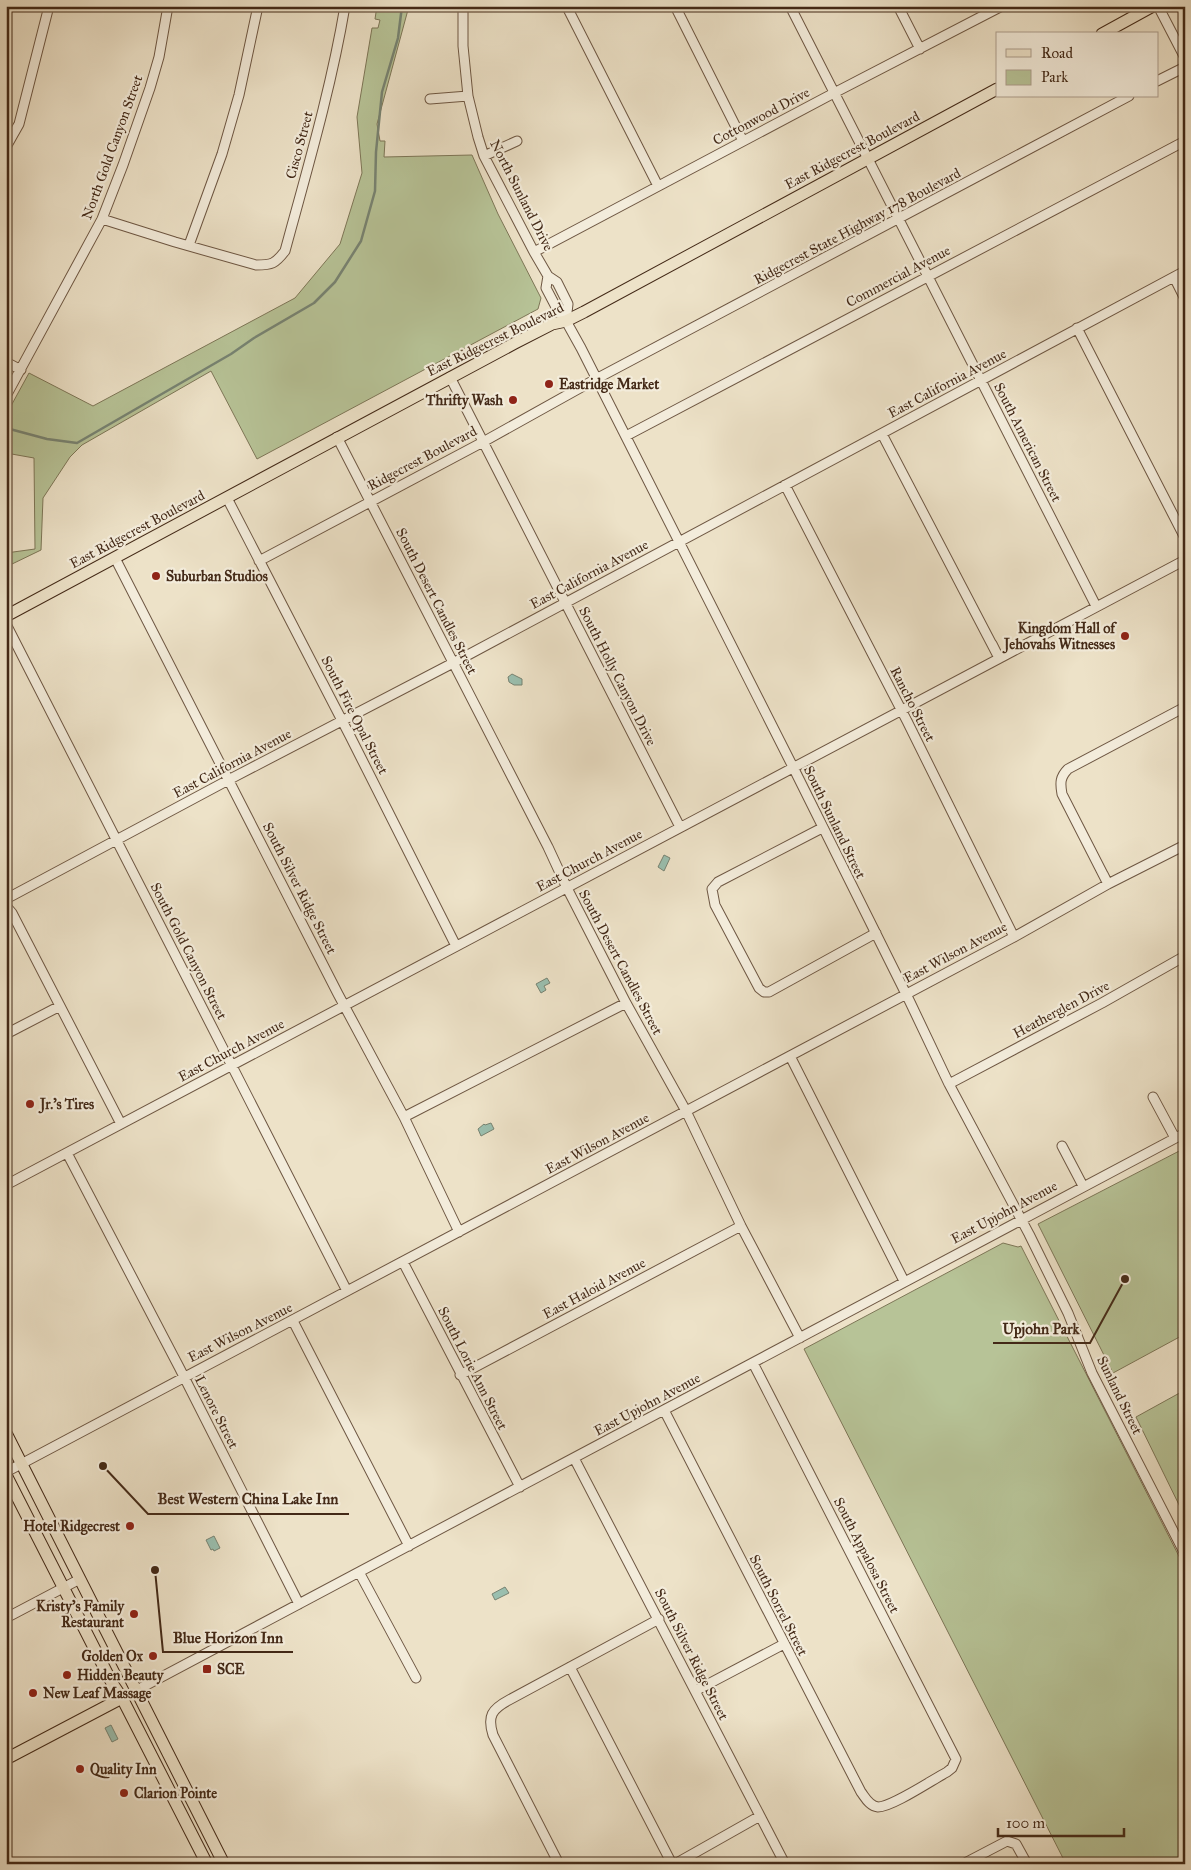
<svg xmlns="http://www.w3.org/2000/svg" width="1191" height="1870" font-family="'IM FELL Great Primer',serif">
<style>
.green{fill:#b7c397;stroke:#7d7657}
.water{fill:#9abfaf;stroke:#778372}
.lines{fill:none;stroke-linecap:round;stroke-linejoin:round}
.stream{stroke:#778372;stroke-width:2.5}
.minor-casing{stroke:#6e5743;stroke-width:11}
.major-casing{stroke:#432917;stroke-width:13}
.minor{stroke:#f3ecdb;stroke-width:9}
.major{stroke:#ede2c8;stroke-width:11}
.poi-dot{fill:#8f2418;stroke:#f3ecdb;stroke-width:2}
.labels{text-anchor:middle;stroke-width:4.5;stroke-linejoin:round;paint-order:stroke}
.street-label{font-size:14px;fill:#432917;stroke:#f3ecdb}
.poi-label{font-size:14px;font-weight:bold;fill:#432917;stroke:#f3ecdb;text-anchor:start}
.leader{fill:none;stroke:#432917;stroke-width:2}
.callout-dot{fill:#432917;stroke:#f3ecdb;stroke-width:2}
.callout-label{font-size:15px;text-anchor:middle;font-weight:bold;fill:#432917;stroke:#f3ecdb;stroke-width:4.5;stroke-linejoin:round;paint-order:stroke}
</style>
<rect width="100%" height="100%" fill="#ede2c8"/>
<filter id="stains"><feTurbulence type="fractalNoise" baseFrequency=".004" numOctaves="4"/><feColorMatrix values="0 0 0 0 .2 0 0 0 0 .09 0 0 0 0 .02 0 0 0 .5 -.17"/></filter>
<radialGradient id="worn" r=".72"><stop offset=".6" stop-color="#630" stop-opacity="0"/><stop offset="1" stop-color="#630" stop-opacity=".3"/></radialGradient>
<path class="green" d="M377,6h32l-32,118 3,17h5l-1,16 88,-2 26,59 43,84 -3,11 -281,150 -46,-88 -129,74 -12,12 -27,41 -2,52 -31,15 -4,-7v-5l29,-4 -1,-91 -28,-5v-38l23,-42 64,33 202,-108 45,-54 22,-71 -5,-56 15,-89h6l2,-8 -5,-1z
M1185,1148v186l-72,39 -75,-149z
M1003,1243l15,4 3,-1 164,322v296h-119l-262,-515z
M1185,1390v127l-49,-100z"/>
<path class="water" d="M512,674l10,5v6h-8l-5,-3 -1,-5z
M664,855l6,3 -6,13 -6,-4z
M547,978l3,5 -6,3 2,4 -5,3 -5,-9z
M491,1123l3,6 -13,7 -3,-7 6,-5 1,1z
M214,1536l6,12 -6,3 -1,-2 -2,1 -5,-10z
M505,1587l4,6 -14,7 -3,-6z
M111,1725l7,14 -6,3 -7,-14z"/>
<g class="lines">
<path class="stream" d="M6,428l41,11 30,4 154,-89 23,-16 60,-35 21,-21 26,-41 14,-50 1,-39 6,-60 16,-54 4,-32"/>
<g class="minor-casing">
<path id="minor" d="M463,6v40l5,50 10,41 6,19 50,96 14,24 9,6 11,22 -2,17
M675,6l68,135
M790,6l306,600
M898,6l22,43
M1158,6l27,52
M568,9l90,177
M1157,81l28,-14
M430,99l38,-3
M6,147l13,-23 30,-118
M484,156l33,-15
M102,219l73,23 81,23c16,0 19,-1 29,-14 22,-81 46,-162 60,-245
M189,245l33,-91 17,-59 19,-89
M534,252l300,-159 168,-87
M548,276l-2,12 11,21 9,12 15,27 212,419 117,235 39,82 80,150 39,79 24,60 93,181
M1174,277l11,22
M1077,328l108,210
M6,362l15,8
M450,377l230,450
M6,396l96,-177 21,-54 27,-77 9,-31 9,-51
M882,434l117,224 -7,-14
M626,436l559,-295
M337,437l211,410 19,41 59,115 60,108 55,115 59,112
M785,485l122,236 107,216
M227,498l123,238 106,210
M115,558l223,436 66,123 55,115
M259,561l224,-119 113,-63 533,-283
M6,624l341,667
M822,828l-104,54 -6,7 3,16 44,83 5,4h5l107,-59
M1103,874l5,10 -46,-90c-2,-11 -2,-17 6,-25l117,-62
M6,899l228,-122 219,-114 732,-392
M6,906l6,7 109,211
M6,1034l54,-28
M790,1056l114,225
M949,1084l153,-81 83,-47
M1153,1097l22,41
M404,1117l222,-114
M1062,1146l21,40
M67,1153l112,214 120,237
M6,1185l1179,-625
M403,1262l117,225
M293,1321l116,225
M460,1375l281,-149
M664,1410l197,382c4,5 8,14 17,15 14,0 54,-27 69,-35l5,-4 4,-9 -203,-396
M574,1458l211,406
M6,1472l1008,-535 94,-53 77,-39
M359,1572l57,106
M6,1618l74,-39
M570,1667l102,197
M695,1691l89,-47
M122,1698l1063,-565
M559,1864l-66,-129c-6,-19 -1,-26 16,-35l150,-81
M675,1864l85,-48
M963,1864l44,-23 9,3 11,20"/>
</g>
<g class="major-casing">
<path id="major" d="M1102,34l51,-28
M6,616l509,-273 37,-19 14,-3 18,-9 413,-223
M6,1433l218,431
M6,1475l106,208 10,15 85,166
M6,1759l116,-61"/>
</g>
<use href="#minor" class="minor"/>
<use href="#major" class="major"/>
</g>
<g class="poi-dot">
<circle cx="549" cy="384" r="5"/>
<circle cx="513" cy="400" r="5"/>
<circle cx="156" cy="576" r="5"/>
<circle cx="1125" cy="636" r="5"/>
<circle cx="30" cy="1104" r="5"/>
<circle cx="130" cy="1526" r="5"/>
<circle cx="134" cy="1614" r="5"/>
<circle cx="153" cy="1656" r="5"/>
<rect x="202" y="1664" width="10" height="10" rx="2.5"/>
<circle cx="67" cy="1675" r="5"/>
<circle cx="33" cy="1693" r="5"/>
<circle cx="80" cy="1769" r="5"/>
<circle cx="124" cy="1793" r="5"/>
</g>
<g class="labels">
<g class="street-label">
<text transform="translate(761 116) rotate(-28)" y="5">Cottonwood Drive</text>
<text transform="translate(299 145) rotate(-75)" y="5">Cisco Street</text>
<text transform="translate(112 147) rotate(-70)" y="5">North Gold Canyon Street</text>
<text transform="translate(852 150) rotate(-28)" y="5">East Ridgecrest Boulevard</text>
<text transform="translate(522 195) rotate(63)" y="5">North Sunland Drive</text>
<text transform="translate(857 226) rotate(-28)" y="5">Ridgecrest State Highway 178 Boulevard</text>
<text transform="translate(898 276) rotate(-28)" y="5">Commercial Avenue</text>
<text transform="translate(495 339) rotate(-26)" y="5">East Ridgecrest Boulevard</text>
<text transform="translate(947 383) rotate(-28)" y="5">East California Avenue</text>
<text transform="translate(1028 442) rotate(63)" y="5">South American Street</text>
<text transform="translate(422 458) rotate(-28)" y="5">Ridgecrest Boulevard</text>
<text transform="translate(137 529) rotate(-28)" y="5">East Ridgecrest Boulevard</text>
<text transform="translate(589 574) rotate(-28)" y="5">East California Avenue</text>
<text transform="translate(437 601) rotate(63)" y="5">South Desert Candles Street</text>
<text transform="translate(618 676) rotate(63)" y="5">South Holly Canyon Drive</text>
<text transform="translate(913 704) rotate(63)" y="5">Rancho Street</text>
<text transform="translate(355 715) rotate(63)" y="5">South Fire Opal Street</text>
<text transform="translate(232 763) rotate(-28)" y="5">East California Avenue</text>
<text transform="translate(835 822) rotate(64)" y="5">South Sunland Street</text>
<text transform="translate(589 860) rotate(-28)" y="5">East Church Avenue</text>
<text transform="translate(300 888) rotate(63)" y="5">South Silver Ridge Street</text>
<text transform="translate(189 951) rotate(63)" y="5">South Gold Canyon Street</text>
<text transform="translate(955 952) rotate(-28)" y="5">East Wilson Avenue</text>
<text transform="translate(621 962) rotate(62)" y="5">South Desert Candles Street</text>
<text transform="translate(1061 1009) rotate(-28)" y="5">Heatherglen Drive</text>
<text transform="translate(231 1050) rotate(-28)" y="5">East Church Avenue</text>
<text transform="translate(597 1143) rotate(-28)" y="5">East Wilson Avenue</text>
<text transform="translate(1004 1212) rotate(-28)" y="5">East Upjohn Avenue</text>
<text transform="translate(594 1288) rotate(-28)" y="5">East Haloid Avenue</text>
<text transform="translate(240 1332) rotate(-27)" y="5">East Wilson Avenue</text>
<text transform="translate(473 1368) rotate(63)" y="5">South Lorie Ann Street</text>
<text transform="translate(1120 1395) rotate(64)" y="5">Sunland Street</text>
<text transform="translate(647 1404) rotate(-28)" y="5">East Upjohn Avenue</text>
<text transform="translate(217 1412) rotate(63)" y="5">Lenore Street</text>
<text transform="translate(867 1555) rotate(63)" y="5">South Appalosa Street</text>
<text transform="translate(779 1605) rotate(63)" y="5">South Sorrel Street</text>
<text transform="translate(692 1654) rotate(63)" y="5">South Silver Ridge Street</text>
</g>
<g class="poi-label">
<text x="559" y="389">Eastridge Market</text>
<text x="503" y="405" text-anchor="end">Thrifty Wash</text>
<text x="166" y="581">Suburban Studios</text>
<text x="1115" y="633" text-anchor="end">Kingdom Hall of<tspan x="1115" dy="16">Jehovahs Witnesses</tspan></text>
<text x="40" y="1109">Jr.'s Tires</text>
<text x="120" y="1531" text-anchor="end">Hotel Ridgecrest</text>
<text x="124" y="1611" text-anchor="end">Kristy's Family<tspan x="124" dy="16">Restaurant</tspan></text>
<text x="143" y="1661" text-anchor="end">Golden Ox</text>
<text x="217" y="1674">SCE</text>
<text x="77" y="1680">Hidden Beauty</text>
<text x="43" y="1698">New Leaf Massage</text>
<text x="90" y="1774">Quality Inn</text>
<text x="134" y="1798">Clarion Pointe</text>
</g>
</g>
<path class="leader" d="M1125 1279L1090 1343H993M103 1466L148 1514H349M155 1570L163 1652H293"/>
<g class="callout-dot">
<circle cx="1125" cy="1279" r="5"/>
<circle cx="103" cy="1466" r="5"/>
<circle cx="155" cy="1570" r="5"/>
</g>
<g class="callout-label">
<text x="1041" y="1334">Upjohn Park</text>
<text x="248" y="1504">Best Western China Lake Inn</text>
<text x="228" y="1643">Blue Horizon Inn</text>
</g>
<rect width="1191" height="1870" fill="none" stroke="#ede2c8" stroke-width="25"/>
<rect x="8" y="8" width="1176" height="1855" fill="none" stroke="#432917" stroke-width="2.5"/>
<rect x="12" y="12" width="1166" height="1845" fill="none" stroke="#432917"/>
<rect x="996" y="32" width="162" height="65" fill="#f3ecdb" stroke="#ad9e8d"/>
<rect x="1006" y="49" width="25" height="8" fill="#ede2c8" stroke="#ad9e8d"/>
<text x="1041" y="58" font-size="15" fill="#432917">Road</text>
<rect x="1006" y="70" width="25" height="15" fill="#b7c397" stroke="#ad9e8d"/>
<text x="1041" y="82" font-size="15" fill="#432917">Park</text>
<path d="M998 1828v8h126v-8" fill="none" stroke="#432917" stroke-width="2.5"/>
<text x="1006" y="1828" font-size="15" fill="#432917" stroke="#f3ecdb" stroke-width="4" paint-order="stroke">100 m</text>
<rect width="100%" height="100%" filter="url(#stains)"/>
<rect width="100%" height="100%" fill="url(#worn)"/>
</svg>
